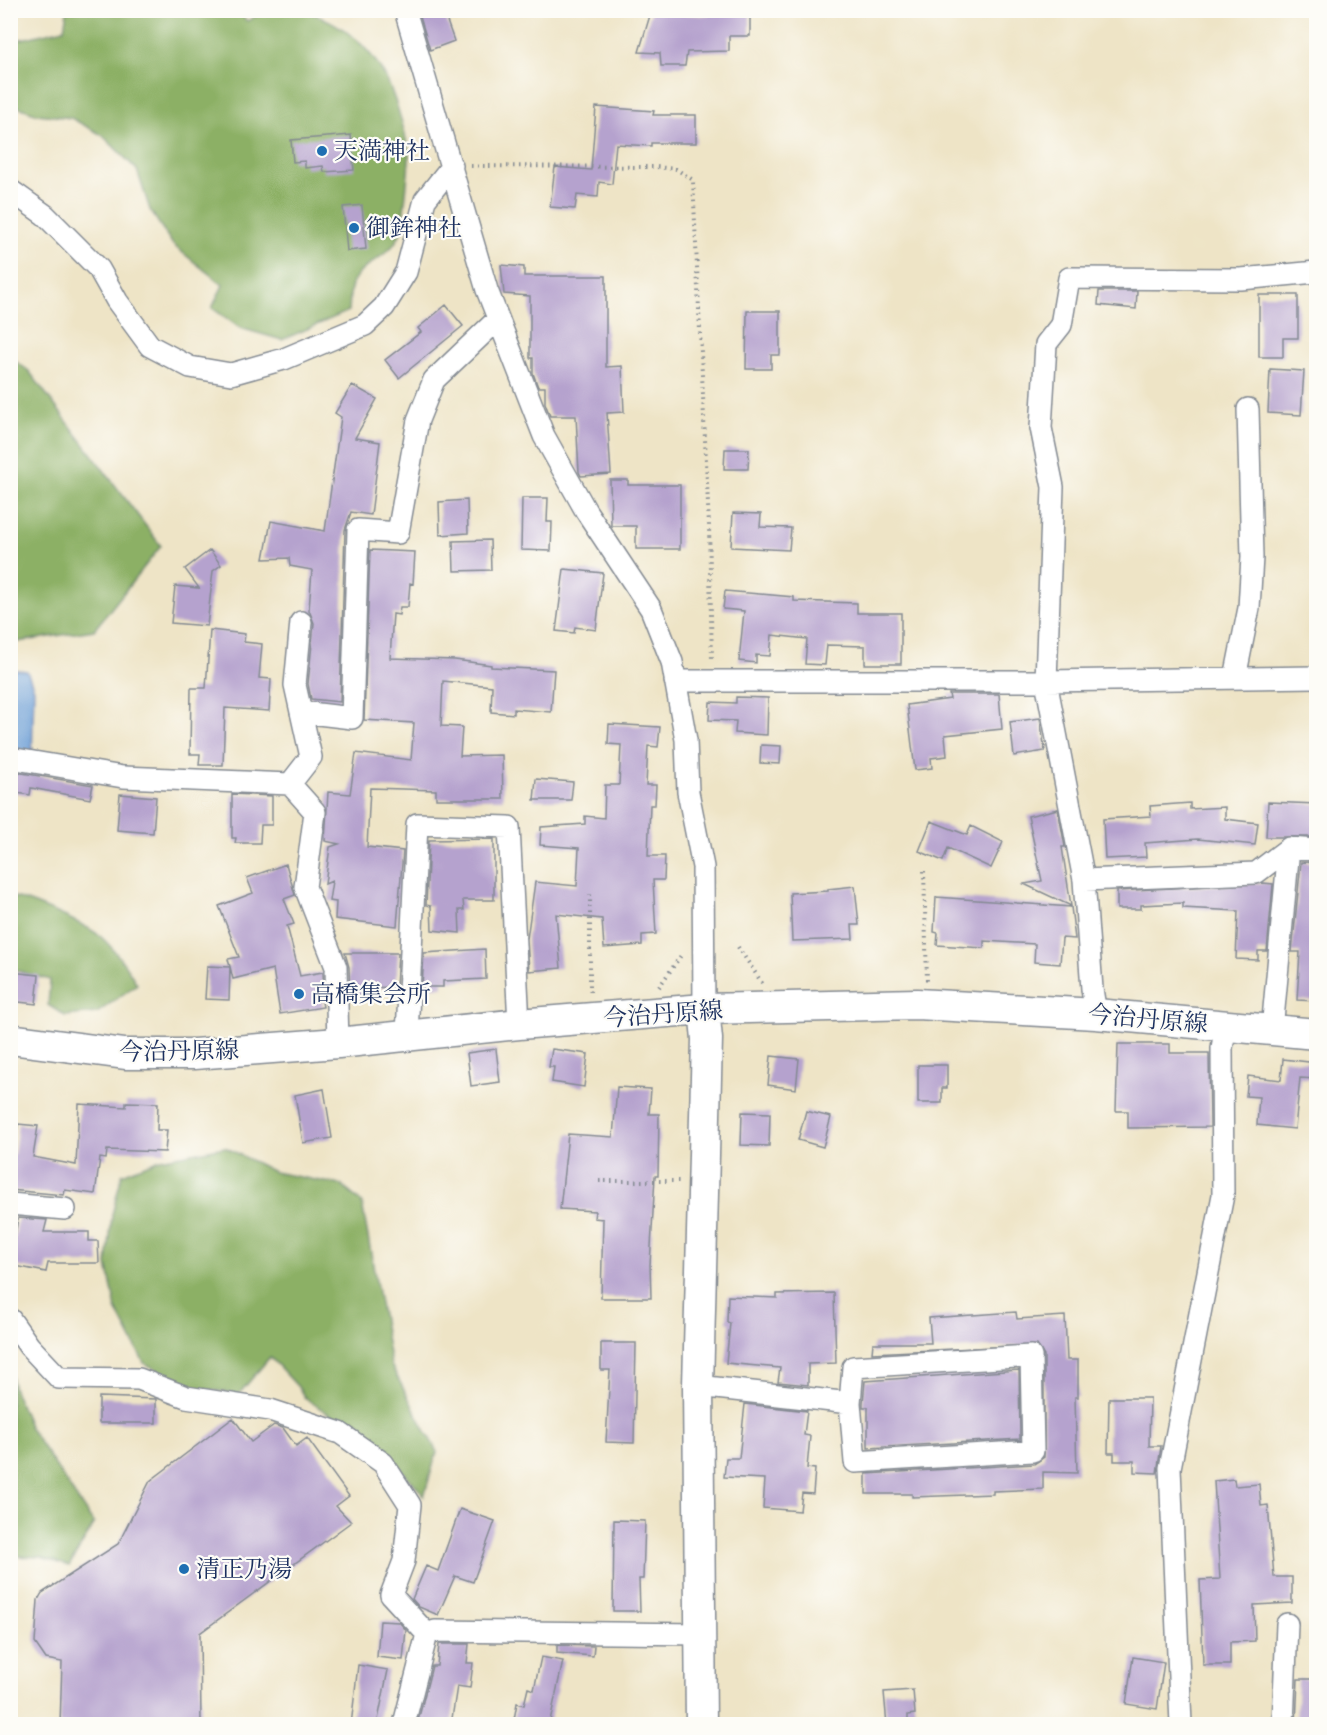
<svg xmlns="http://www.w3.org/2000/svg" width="1327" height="1735" font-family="Alegreya,'Noto Serif JP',serif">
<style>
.forest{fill:#8cb065;stroke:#547062;stroke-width:1.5}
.water{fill:#6c9ed6;stroke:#44669a;stroke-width:1.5}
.building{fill:#b5a2ce}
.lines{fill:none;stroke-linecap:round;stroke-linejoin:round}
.street-casing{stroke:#848a92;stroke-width:24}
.secondary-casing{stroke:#848a92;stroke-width:33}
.path{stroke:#848a92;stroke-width:4;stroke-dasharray:1.5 4.5;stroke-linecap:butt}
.street{stroke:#fff;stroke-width:21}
.secondary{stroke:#fff;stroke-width:30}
.poi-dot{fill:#1f6fb2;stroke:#fdfcf7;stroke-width:2}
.labels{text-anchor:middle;stroke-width:4.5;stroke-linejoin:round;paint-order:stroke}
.poi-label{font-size:24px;fill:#1b2f5e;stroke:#fdfcf7;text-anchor:start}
.street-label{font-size:24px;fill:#1b2f5e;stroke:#fdfcf7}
</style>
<rect width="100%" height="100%" fill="#fdfcf7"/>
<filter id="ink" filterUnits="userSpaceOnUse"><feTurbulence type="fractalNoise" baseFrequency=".0167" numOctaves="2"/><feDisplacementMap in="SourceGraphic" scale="12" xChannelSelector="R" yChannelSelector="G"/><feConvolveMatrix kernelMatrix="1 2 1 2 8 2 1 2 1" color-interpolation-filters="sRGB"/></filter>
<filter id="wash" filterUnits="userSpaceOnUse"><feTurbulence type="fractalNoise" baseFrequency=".008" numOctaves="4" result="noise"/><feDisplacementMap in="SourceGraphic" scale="24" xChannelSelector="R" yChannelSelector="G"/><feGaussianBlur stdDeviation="1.35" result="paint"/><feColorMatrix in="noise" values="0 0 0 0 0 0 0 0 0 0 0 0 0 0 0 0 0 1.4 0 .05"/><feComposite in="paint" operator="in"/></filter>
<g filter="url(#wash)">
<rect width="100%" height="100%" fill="#eee4c6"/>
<path class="forest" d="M67,11h171l9,10c6,-3 14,-9 21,-10 42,-10 86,19 109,52 15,20 28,66 32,91 1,6 -6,70 -8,77 -7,25 -37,31 -47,49 -5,7 -4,22 -5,31l-67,29 -42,-12 -28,-20 11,-23 -50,-40 -23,-35 -13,-40 -35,-35 -31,-17 -34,-4 -26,-10v-66l11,1 42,-10z
M11,358l18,13 132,175 -67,84 -83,13z
M10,896c21,5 74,27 90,40 15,13 27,31 37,48l-40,29 -32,3 -17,-11 2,-25 -39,-11z
M225,1147l49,25 67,13 21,18 29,162 46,87 -13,44c-30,-41 -76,-69 -119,-98l-7,-11 -28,-30 -31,37 -49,-7 -46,-24 -28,-54 -9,-45 5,-49 10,-41 38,-15z
M10,1370l4,20 16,38 64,96 -25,42 -28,-9 -30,-1z"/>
<path class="water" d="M10,669l17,2 7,18 -2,69 -21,-4z"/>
<g id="blocks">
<path class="building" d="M418,10h25l11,31 -24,9z
M709,10h41v26h-21v15l-42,1 -2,14h-24l-1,-13 -21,-1 12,-40 58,4z
M596,107l58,4 -1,4h43v28h-45v3l-35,-2 -4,40 -13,-2 -1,15 -21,-2 -2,14 -25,-2 5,-40 36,3z
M351,135l3,35 -30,2 -1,-6 -18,2v-7l-12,1 -2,-22z
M362,205l4,44 -19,2 -4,-44z
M501,265l23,2v9h82v91l16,-1 2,46 -17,1 4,61 -30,2 -2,-4 -3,-56h-26l-5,-13v-16h-7l-5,-14v-15h-3v-62l-26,-2z
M1099,291h38l-1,18 -38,-4z
M1259,295h39v43h-15v19h-24z
M446,305l17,21 -64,52 -14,-18 36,-28 -3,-4z
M747,311h33v44h-9v14h-25z
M1270,369l34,2 -3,44 -33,-2z
M352,385l25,14 -22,39 25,4 -9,73 -20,-3 -6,18 -5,172 -29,-3 -3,-15 6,-61 -5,-13 3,-40 -22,-4 -1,-8 -25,1 7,-38 54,10 16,-114 -6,-4z
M725,449h24l-1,20h-24z
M610,480h18v5h52v64h-44v-23h-25z
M522,498h26l-1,24h5l-1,29 -30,-1z
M467,500l1,33 -28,2 -1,-33z
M733,513l28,1 -1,13 31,1 -2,22 -58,-3z
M490,540l1,30 -37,1 -1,-30z
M210,550l11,15 -8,6 -6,55 -36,-3 4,-37 24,2 -14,-19z
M370,550l45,2 -2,32 -3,-1 -2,24h-8l-1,8 -6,-1 -3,44 65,2 36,5v2l63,3 -3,42 -37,-3v5l-23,-2 1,-26 -49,-5 -2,45 21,1 -2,29 42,-1 1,44h-67v-9l-66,-2 -3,59 36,4 -6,75 -62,-7 1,-17 -7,-1 3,-20 -7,3 5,-37 9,-3 -14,-3 3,-49 22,2 6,-41 55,7 3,-37 -50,-3z
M564,569l39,4 -7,57 -21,-3 -1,6 -18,-2z
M725,591l69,6v4l63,2v10h44v51h-36v-18l-38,-1 -2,20 -20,-1 2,-25 -35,-4 -2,21 -14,-1v8l-17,-2 5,-50 -21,-2z
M210,630l35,4 -1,8 18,2 -3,34 12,1 -2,32 -44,-3 -2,57h-24l1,-11h-10l1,-66h15z
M949,694h50l3,35 -57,6 2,21 -16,2 1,10 -17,2 -8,-65 43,-6z
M736,697l32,1 -1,37 -32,-2 1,-12 -27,-1 1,-18 26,1z
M1040,718l5,33 -31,5 -4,-34z
M609,724l51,3 -2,20 -10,-1 -2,39h10l-1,20h-5l-2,51h17l-1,24h-11l3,54 -14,1v10l-38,3 -2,-29 -46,-5 5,54 -32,3 -2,-32 8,-57 42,4 2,-38 -39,-3 1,-18 44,-3v-8l19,2 1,-33h14l2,-40 -13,-1z
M761,745l20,1 -1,18 -20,-1z
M10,771l83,14 -3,14 -59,-11 -1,7 -20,-3z
M536,779l37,3 -2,18h-37z
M120,794l36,3 -3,36 -36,-3z
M232,794l40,2v29h-11l-1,18h-25l1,-5h-4z
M1268,802l49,2v33h-51z
M1190,803v6l35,-2v12l33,4 -3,22 -57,-6 -53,4 1,14 -41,2 -2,-40 48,-3 -1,-10z
M1058,809l7,38h-3l9,59 -47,-22 18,-3 -14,-65z
M931,821l36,14 4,-9 32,16 -12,26 -43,-20 -5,13 -24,-10z
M494,839v61h-31l1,10h-5l1,23 -28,-3 -1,-24 -5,-1 3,-65z
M1301,862l16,1v138l-20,-1 3,-48h-8z
M286,864l9,31 -11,4 10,25 -7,2 13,50 23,-4 1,24h-3l2,11 -43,7 -7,-45 -40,10 -5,-20 11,-2 -20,-51 34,-13 -6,-15z
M1263,883l10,1 -6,67h-9v9l-22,-1 2,-48 -55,-3v-5l-42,2v4h-24v-18z
M855,886l4,39h-7l1,14 -61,2 -2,-48 38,-2v-2z
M936,897l135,10 4,32 -13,-1 -2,26 -26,-2 1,-18 -51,-3v7l-47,-3 1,-12 -4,-1z
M485,949l1,30 -43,2v6h-21l2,-34z
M345,953h53l-2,34 -32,1 1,8h-15l-1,-29z
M207,966l23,1 -1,33 -24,-1z
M10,972l29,3 -3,29 -26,-3z
M1118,1044h52v9h39l1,74 -82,1v-17h-12z
M496,1049l4,33 -29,4 -4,-33z
M552,1049l36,5 -4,33 -32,-5 2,-15h-5z
M771,1056l28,3 -3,30 -28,-4z
M1283,1059l34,4v16l-17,-1 -5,51 -38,-4 2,-28 -13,-1 2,-20 33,4z
M918,1065h29v23h-5v15h-24z
M617,1087l34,2 -2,25h10l-1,62h-3l-5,89 1,33h-50l2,-79 -9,-1 1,-7 -35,-2 8,-75 45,3z
M324,1089l8,49 -29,5 -8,-48z
M126,1102l32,1 -1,27h10l-2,22 -58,-2 -1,9 -6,-1 -5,36 -30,-4 -1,5 -54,-5v-35h4l4,-31 20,2 -5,31 43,8 3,-61 47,3z
M806,1111l25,6 -8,30 -25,-7z
M742,1112l28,1 -1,33 -28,-1z
M18,1218l29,2 -3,12h45v9h9l1,22h-51l-2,9 -36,-7z
M834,1293l2,70 -28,1v21l-30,-3 2,-14 -54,-5 4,-40 -3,-1 1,-26 49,2v-4z
M1016,1312l1,7 48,-3 2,44h11v37h-3l2,76 -34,-1v17l-50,2v3l-81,3v-3h-46v-20l168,-10 10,-7v-101l-7,-11 -165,8 1,-10h58l-2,-25z
M601,1343h35l-2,100 -28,-1 4,-72h-9z
M1019,1370l1,69 -152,9v-41h-5v-4l2,-22z
M99,1397l57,2v24h-57z
M1109,1398h41l-1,48h12l-4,27 -23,-1v-11h-20v-8h-6z
M745,1404l62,7 -3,24 6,1 -3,32 8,1 -2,25 -11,-1 -2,18 -37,-3 2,-29 -41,-2 2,-19h13z
M233,1418l18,24 23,-17 9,3 13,18 11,-8 42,58 -13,10 15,16 -151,111 1,92h-141l2,-63 -16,-3 -11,-16 3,-43 4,-7 76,-49 32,-63z
M1234,1479l1,7 24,-2 2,22 7,-1 6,72h18v26l-38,2 1,36 -25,1v23h-27l-3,-85 20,-1 -6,-98z
M460,1509l35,12 -22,61 -18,-6 -17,39 -19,-8 -7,-8 14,-33 12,5z
M614,1520l31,1 -2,58h-4l1,32h-27z
M380,1621l19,1 7,8 -3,30 -26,-3z
M439,1644h30l-2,19h6l-3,25 -13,-2 -6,39h-34l15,-59h5z
M557,1645l37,1 -1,10 -36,-3z
M541,1657l22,4 -13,60h-4v4h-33l4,-22 7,2 4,-17 6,2z
M1133,1657l31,5 -7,47 -31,-5z
M358,1665l30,5 -11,55h-26z
M1298,1679h19v46h-21z
M913,1690l2,24 -7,1v10h-21l-3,-33z"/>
</g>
</g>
<g filter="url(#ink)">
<use href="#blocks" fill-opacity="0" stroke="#848a92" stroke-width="1.5"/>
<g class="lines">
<g class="street-casing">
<path id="street" d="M405,10l82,280 57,146 42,75 65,98 21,53 14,78 2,52 15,75 1,142
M10,190l35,25 54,54 18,32 33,45 40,21 41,7 53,-15 81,-34 19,-18 22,-35 19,-72 27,-34
M301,622l-6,63 16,72 -21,27 25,28 -10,75 31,80 2,76
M1235,678l14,-70 3,-51 -4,-148
M675,681h371l270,-4
M301,712l51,6 6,-188 40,3 20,-113 16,-40 63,-60
M10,758l113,19 167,7
M1084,880l172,-7 33,-25 27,2
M1096,1014l-4,-25 -8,-109 -38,-199 7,-194 -12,-59 5,-84 15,-19 8,-47 172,1 75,-7
M1272,1030l17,-182
M407,1035l10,-211 92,3 10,197
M10,1204l55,5
M10,1319l19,27 30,32 80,1 47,18 84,13 70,23 43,30 27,42 -6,56 -13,34 36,39 -23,90
M698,1386l152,17 3,-36 178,-11 2,95 -178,11 -5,-59
M427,1634l8,-3 266,3
M1181,1724l-11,-256 53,-273 -1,-147 4,-23
M1283,1724l4,-100"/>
</g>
<g class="secondary-casing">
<path id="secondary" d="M10,1039l115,15h69l144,-11 181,-19 185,-15 213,-5 179,10 220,20
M701,1724l-3,-338 9,-347 -3,-30"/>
</g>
<path class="path" d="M471,166l185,1 20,2 17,11 16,346 3,135
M924,871l3,110
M738,947l24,36
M659,987l23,-33
M590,992v-101
M599,1181h81"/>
<use href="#street" class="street"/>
<use href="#secondary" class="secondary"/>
</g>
</g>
<g class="poi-dot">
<circle cx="322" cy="151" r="6"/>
<circle cx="354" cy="228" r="6"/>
<circle cx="299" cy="994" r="6"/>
<circle cx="184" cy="1569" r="6"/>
</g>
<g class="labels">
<g class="poi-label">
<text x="334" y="159">天満神社</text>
<text x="366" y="236">御鉾神社</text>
<text x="311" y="1002">高橋集会所</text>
<text x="196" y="1577">清正乃湯</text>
</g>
<g class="street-label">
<text transform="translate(663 1014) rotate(-4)" y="8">今治丹原線</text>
<text transform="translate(1148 1019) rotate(5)" y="8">今治丹原線</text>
<text transform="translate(179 1051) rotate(-1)" y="8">今治丹原線</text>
</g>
</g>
<rect width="1327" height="1735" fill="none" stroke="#fdfcf7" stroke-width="36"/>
</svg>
